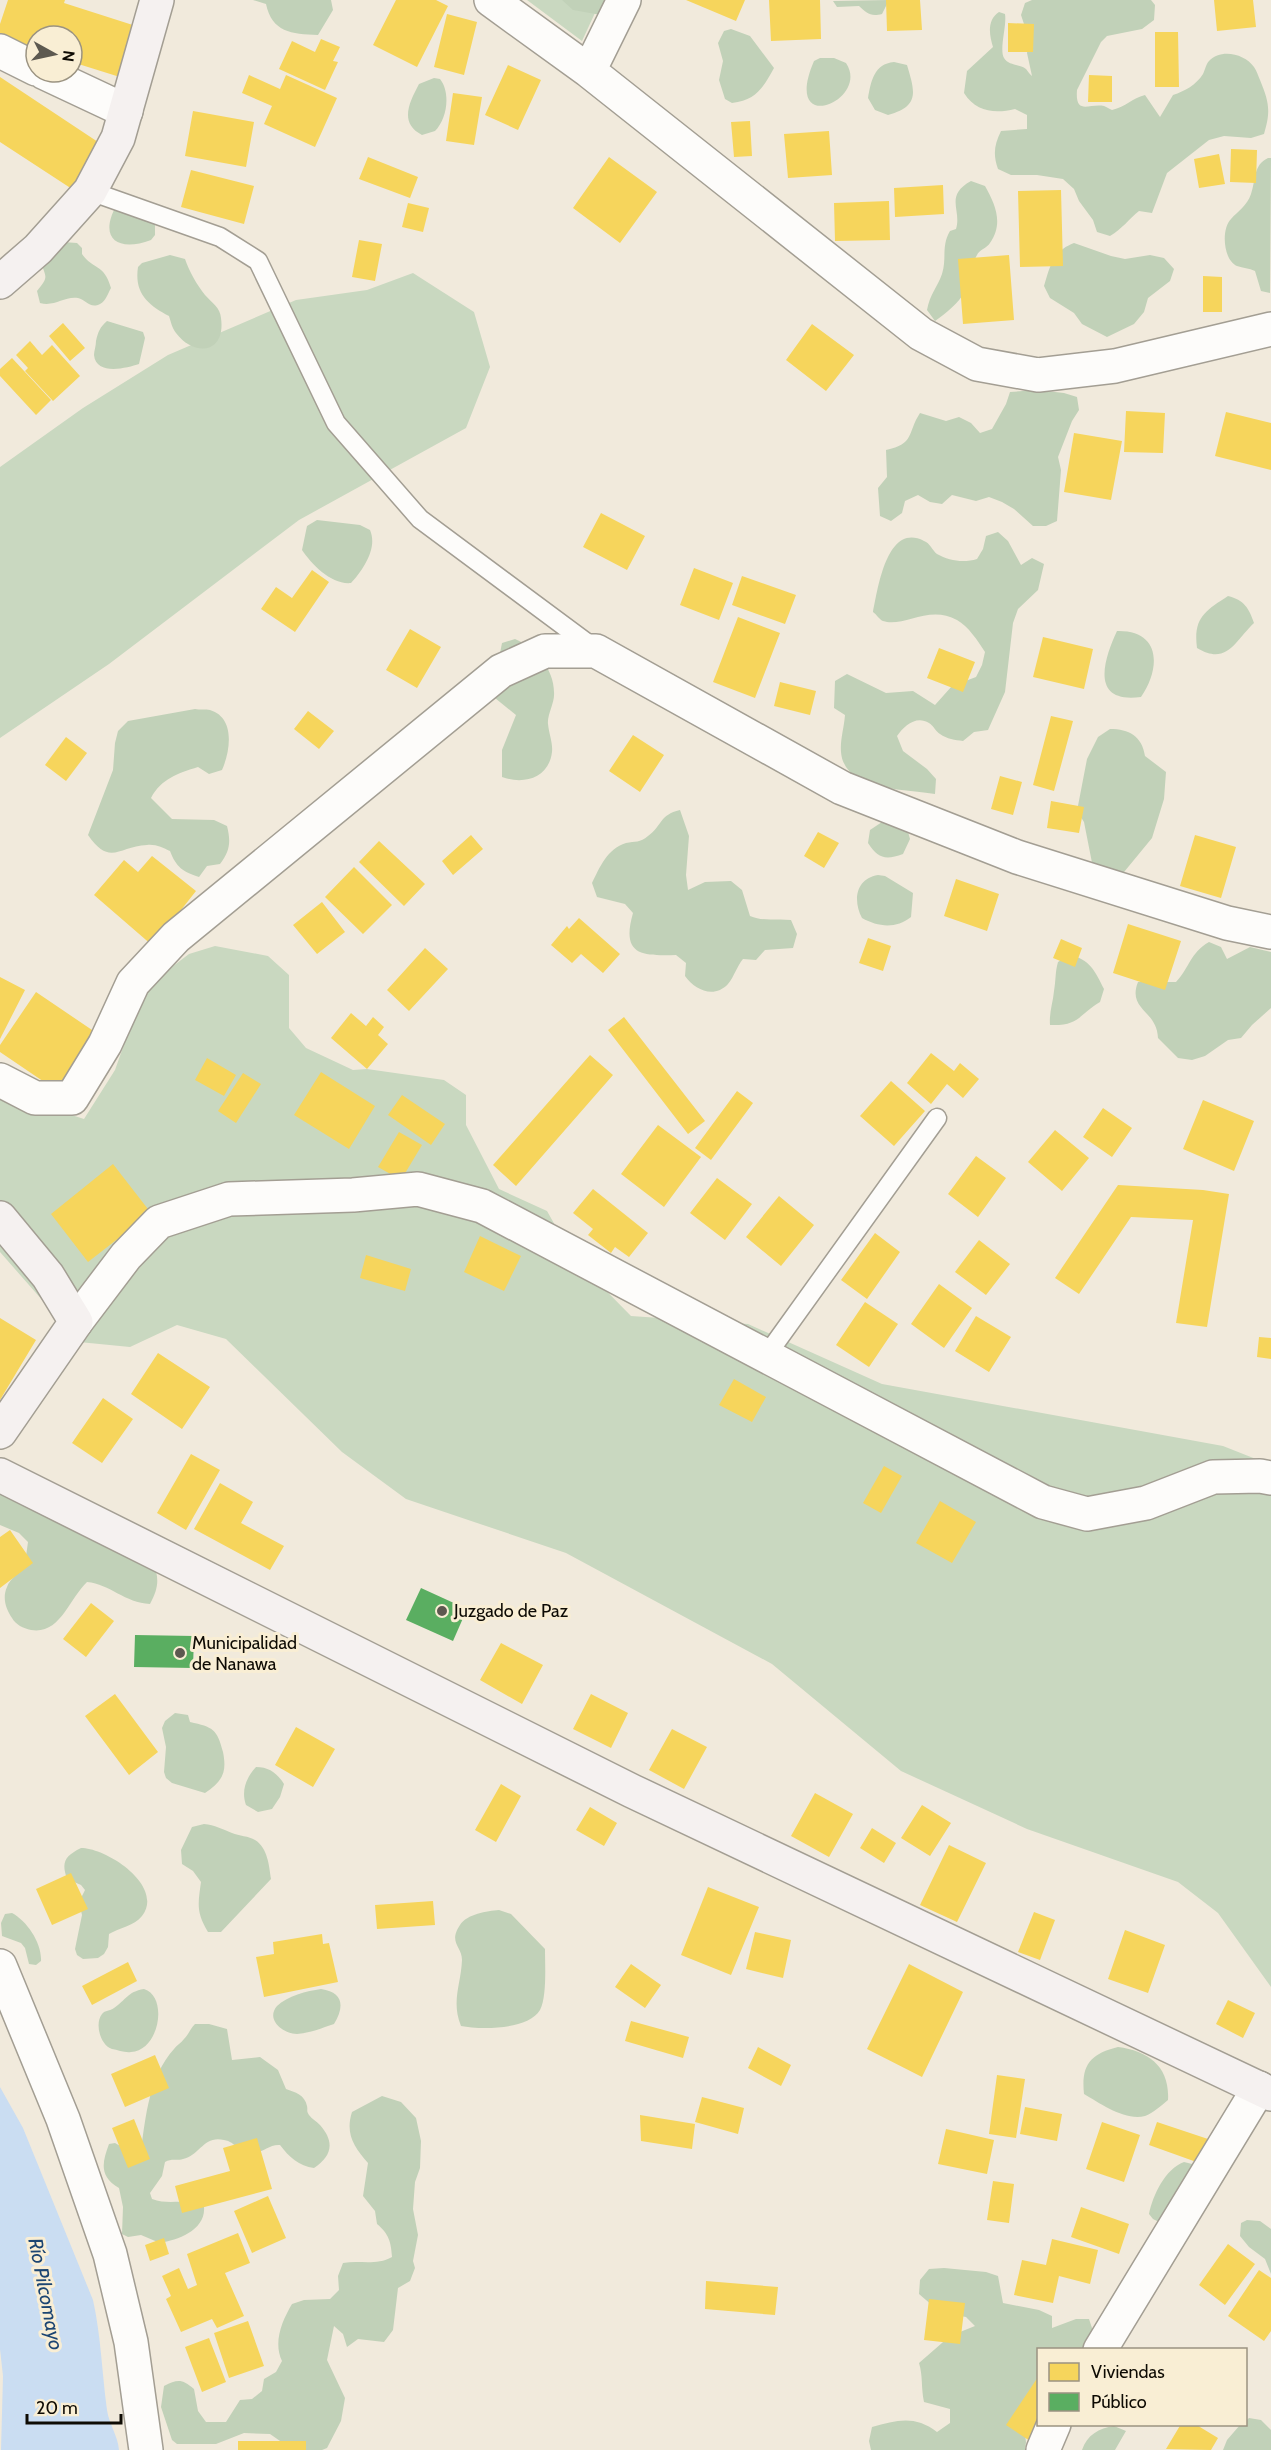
<svg xmlns="http://www.w3.org/2000/svg" width="1271" height="2450" font-family="Cabin,sans-serif">
<style>
.green{fill:#c9d8c0}
.forest{fill:#c1d1b8}
.water{fill:#caddf2}
.homes{fill:#f6d55c}
.public{fill:#5aae61}
.lines{fill:none;stroke-linecap:round;stroke-linejoin:round}
.lane-casing{stroke:#a39e93;stroke-width:21}
.street-casing{stroke:#a39e93;stroke-width:36}
.secondary-casing{stroke:#a39e93;stroke-width:36}
.lane{stroke:#fdfcfa;stroke-width:18}
.street{stroke:#fdfcfa;stroke-width:33}
.secondary{stroke:#f5f1f0;stroke-width:33}
.poi-dot{fill:#5d5950;stroke:#f9eed4;stroke-width:2}
.labels{text-anchor:middle;stroke-width:6;stroke-linejoin:round;paint-order:stroke}
.poi-label{font-size:18px;fill:#0e0b04;stroke:#f9eed4;text-anchor:start}
.water-label{font-size:20px;font-style:italic;fill:#1c4572;stroke:#f9eed4}
</style>
<rect width="100%" height="100%" fill="#f1eadc"/>
<path class="green" d="M527,0h74l-19,41z
M413,273l61,39 16,55 -24,61 -167,92 -190,144 -109,74v-271l83,-59 85,-53 128,-55 71,-10z
M215,946l53,10 21,19v53l17,20 47,22 14,-1 77,11 22,15v30l33,64 48,22 26,46 58,59 117,8 134,60 341,62 48,19v522l-53,-74 -40,-31 -151,-53 -126,-58 -129,-107 -206,-111 -160,-54 -64,-47 -116,-113 -49,-14 -47,22 -51,-5 -79,-90v-160l84,27 31,-49 29,-82 45,-34z"/>
<path class="forest" d="M253,0h78l2,10 -15,25c-27,-1 -46,-3 -52,-31z
M562,0h52l-13,15 -28,-5z
M889,0l-7,14c-12,3 -15,-1 -23,-8l-22,1 -4,-6z
M1032,0h119l4,5 -1,15 -12,9 -35,7 -6,6 -24,48c-2,26 12,13 27,16 3,1 5,3 8,4 14,-3 20,-12 33,-15l15,22 13,-22c12,-4 23,-10 30,-21 2,-4 3,-10 6,-13 12,-13 36,-7 45,6 3,4 4,9 6,13 9,22 11,31 4,54l-13,4 -27,-2 -15,4 -42,33 -15,40 -13,-2c-10,8 -17,18 -29,25l-13,-4 -4,-12 -14,-19 -5,-12 -11,-10 -26,-4h-26l-13,-6c-5,-14 -4,-24 3,-38l26,-2v-14l-12,-6c-20,5 -39,3 -51,-16l3,-22 26,-24c-4,-13 -6,-27 6,-35l6,2c2,12 -6,35 -1,44 5,8 16,6 22,11 2,2 3,5 6,7l-5,-23 2,-14 -8,-24 4,-12z
M731,29l19,7 24,32c-11,20 -18,32 -42,35l-7,-4 -6,-19 4,-19 -5,-18 6,-12z
M820,58h14l12,5c25,37 -65,75 -32,-2z
M894,62l13,3c8,27 13,41 -19,50l-13,-5 -7,-12c3,-17 6,-34 26,-36z
M434,78l6,1c11,14 7,40 -5,52l-13,4c-23,-12 -13,-32 -3,-51z
M1268,158h3l-1,135 -9,-2 -6,-20c-6,-3 -12,-3 -18,-5 -14,-6 -16,-37 -6,-47 7,-8 16,-13 20,-25 5,-14 2,-29 17,-36z
M971,181l14,5c10,18 19,37 5,57 -3,5 -11,7 -13,12 -7,11 -6,25 -12,36 -6,12 -19,22 -30,30l-8,-11c3,-16 10,-22 15,-36 5,-15 -1,-28 8,-43l6,-2c6,-19 -12,-33 15,-48z
M116,206l39,11v18l-4,5c-32,12 -53,0 -35,-34z
M63,242l14,1 5,5v6c11,16 22,9 29,34 -3,5 -5,13 -11,16 -10,5 -14,-4 -22,-6 -14,-2 -23,9 -38,5l-3,-12c13,-16 8,-13 4,-30z
M1074,243l37,13 14,3 25,-4 14,3 10,11 -4,12 -22,17 -4,14 -10,12 -27,13 -25,-13 -8,-11 -24,-15 -6,-12c6,-20 9,-35 30,-43z
M170,255l15,4c4,12 12,26 20,36 7,8 15,12 16,23 5,36 -27,39 -45,15 -4,-5 -5,-11 -7,-17 -21,-11 -35,-23 -31,-49l4,-4z
M107,321l36,11 2,6 -6,26c-12,4 -43,12 -45,-9 0,-4 2,-9 2,-14 2,-9 4,-14 11,-20z
M1037,390l27,3 13,4 2,13 -7,11 -14,36 3,13 -4,51 -11,5h-13l-19,-17 -12,-7 -13,-5 -13,4 -24,-6 -10,9 -12,-2 -12,-7 -13,6 -3,12 -11,8 -11,-5 -2,-28 9,-11 -1,-27c29,-6 21,-17 34,-37l26,8 13,-4 12,6 9,10 12,-4 14,-25 4,-12z
M317,520l43,5 10,5c8,18 -7,40 -19,53 -19,2 -39,-18 -49,-33l5,-24z
M998,532l10,9 13,24 11,-7 12,6 -6,26 -20,19 -5,14 -8,69 -17,38 -14,2 -11,9c-8,-1 -16,-2 -23,-7 -4,-2 -6,-8 -11,-11 -13,-8 -25,3 -32,13l6,15 24,18 9,10 -1,15c-30,-5 -91,-3 -94,-42 -1,-12 3,-24 4,-37l-11,-7 1,-27 12,-7 39,19 27,-2 22,14 17,-19 24,-9 6,-12 3,-13c-7,-11 -17,-26 -28,-32 -28,-16 -54,8 -74,1 -3,-1 -7,-7 -10,-9 5,-24 14,-90 51,-71 6,2 8,9 13,13 12,7 27,9 40,5l6,-10 3,-13z
M1228,596c16,4 21,12 26,27 -19,18 -27,43 -57,25 -4,-30 8,-37 31,-52z
M1117,631c44,-1 44,37 24,66 -52,7 -37,-38 -24,-66z
M515,639c20,8 39,30 39,53 1,11 -7,22 -6,32 1,10 5,19 4,28 -3,26 -28,33 -50,25v-27l14,-35 -21,-17 -1,-14 8,-41z
M195,709c4,1 11,0 15,1 26,8 20,42 12,60l-13,4 -11,-7c-20,6 -37,12 -47,31l21,21 42,1 13,6c4,16 3,25 -7,38l-13,2 -8,11c-16,-5 -23,-10 -29,-26 -7,-3 -14,-7 -23,-6 -28,1 -37,22 -59,-10l25,-65 2,-27 3,-12 10,-10z
M1110,729c19,0 32,7 35,27l21,16 -2,27 -12,39 -37,45 -20,-5 -11,-56 -7,-11 10,-52 11,-22z
M680,810l9,26 -3,39 2,15 17,-8 26,-1 11,9 8,26c14,6 26,2 41,4l6,14 -4,14 -28,2 -9,10 -13,-1c-6,7 -9,18 -15,25 -14,15 -33,6 -43,-8l1,-13 -10,-8c-35,1 -55,0 -43,-42l-8,-9 -28,-7 -5,-14c8,-16 15,-34 34,-40 9,-2 14,0 22,-7 15,-11 11,-21 32,-26z
M882,822h8l18,10 2,7 -7,15c-17,6 -25,5 -35,-11l2,-13z
M878,875l7,1 28,17 -2,24c-15,12 -33,10 -49,1 -9,-17 -7,-39 16,-43z
M1209,942l12,5 6,12 23,-12 21,5v56l-19,17 -11,13 -13,2 -23,16 -13,4 -14,-2 -20,-20c-1,-28 -31,-28 -20,-56h38c14,-15 14,-29 33,-40z
M1069,955c21,4 26,16 35,34l-4,13c-22,13 -20,24 -50,23 -1,-13 3,-22 4,-34 2,-11 1,-19 4,-29z
M0,1468c49,-4 117,65 153,95 7,16 5,26 -3,41 -25,-1 -40,-20 -63,-22 -18,17 -27,53 -56,48 -8,-2 -15,-5 -19,-12 -6,-9 -10,-20 -5,-31 3,-9 13,-14 17,-22 2,-7 3,-16 4,-23l-9,-9 -19,-8z
M175,1713l13,2 2,7c23,5 27,7 33,30 4,20 0,29 -18,41l-33,-10 -6,-5 -2,-6 2,-25 -4,-19 3,-7z
M256,1767c13,0 21,6 28,17l-4,13 -8,12 -14,3 -12,-7c-5,-14 0,-27 10,-38z
M204,1824c11,1 18,5 28,9 7,3 17,3 23,7 13,8 14,26 16,39l-50,53h-13c-12,-20 -10,-28 -7,-50l-8,-11 -11,-7 -1,-14 11,-23z
M81,1848c26,0 84,38 61,68 -8,10 -23,12 -33,18l-1,13 -4,7 -6,4 -15,1 -6,-4 -2,-6 7,-34 -3,-13 6,-12 -4,-5 -14,-6c-6,-17 -2,-23 14,-31z
M499,1910l12,4 34,35c0,16 2,48 -5,61 -12,20 -59,20 -79,16 -10,-25 0,-41 1,-66 0,-14 -14,-17 -2,-35 7,-11 27,-14 39,-15z
M12,1913c15,8 30,30 29,48l-5,4 -7,-1 -4,-16 -4,-5 -19,-7 -1,-13 4,-9z
M144,1989c25,8 15,62 -13,63 -6,1 -13,-2 -19,-3 -11,-3 -18,-25 -10,-35 3,-4 8,-3 12,-6 12,-8 13,-16 30,-19z
M321,1989c22,3 24,17 13,35 -12,4 -24,9 -37,10 -13,0 -32,-14 -20,-28 10,-10 30,-15 44,-17z
M195,2024h14l18,5 5,31 28,-3 18,13 8,19c9,3 19,6 21,17 1,5 -1,4 2,9 3,4 7,6 11,10 15,17 12,31 -6,43 -15,-2 -25,-11 -34,-23 -10,-1 -16,7 -27,8 -14,2 -16,-11 -29,-13 -20,-5 -24,15 -41,19 -7,2 -11,-1 -18,3l-3,14 -12,17 2,6c18,7 33,-2 52,8 2,23 -26,33 -44,36l-19,-8 -13,2 -6,-3 1,-27 -4,-19c-20,-12 -17,-25 -10,-44l6,-1 19,11 7,-4c5,-35 8,-73 33,-101 3,-4 7,-6 10,-10 5,-5 6,-10 11,-15z
M1118,2047c31,4 52,20 50,53 -6,5 -15,13 -23,16 -20,5 -44,-12 -61,-22 -3,-29 6,-40 34,-47z
M382,2096l19,6 15,16 5,23 -1,27 -5,14 -2,27 5,26 -5,26 2,7 -5,13 -12,7 -5,42 -9,12 -26,-3 -11,8 -4,-13 -9,-8 -7,34 18,38 -4,23 -14,27 -5,2h-29l-23,-16 -26,-1 -28,11h-39l-5,-4 -11,-33 3,-21c14,-7 18,-7 30,3l4,22 8,11h20l14,-22 12,-1 10,-8 2,-12 12,-7 6,-11c-9,-19 0,-40 10,-57l12,-4 26,-1 9,-9 -1,-14 5,-13c17,-3 33,3 49,-6 -1,-15 -3,-23 -15,-33l-2,-13 -12,-15 5,-33c-14,-16 -23,-29 -16,-51z
M1184,2162l8,2 5,5 -38,53 -6,-3 -4,-5c4,-19 16,-45 35,-52z
M1247,2220l13,1 11,8v45l-6,-15 -16,-12 -9,-11 1,-13z
M944,2268l42,4 12,4 5,27 36,7 13,6v12l24,-9h13l4,12 1,18 -56,1v47l-15,21 3,24 -1,8h-154l-2,-9 3,-14c25,-7 43,-12 65,5l13,-9v-14l-26,-7c-3,-14 -1,-26 -5,-39l31,-27 25,-10 -9,-9 -26,-5 -21,-18 1,-14 9,-11z
M1249,2418l12,2 10,10v20h-48l4,-10 13,-15 6,-1v-3z
M1114,2426l12,5 -11,19h-33c5,-15 17,-22 32,-24z"/>
<path class="water" d="M0,2087l23,41 70,172c8,36 9,73 14,110 2,14 11,26 12,40h-118l2,-74 -3,-27z"/>
<path class="homes" d="M8,0h57l-1,3 75,24 -16,51 -51,-16v-26h-36v21l-36,-12v-21z
M396,0h40l12,6 -31,61 -44,-22z
M686,0h59l-9,21z
M769,0h51l1,39 -50,2z
M886,0h34l2,30 -35,1z
M1214,0h39l3,27 -39,4z
M447,14l30,8 -13,53 -30,-8z
M1008,23l26,1 -1,28h-25z
M1155,32h23l1,55h-24z
M321,39l19,8 -7,14 5,1 -13,28 -46,-21 13,-28 23,11z
M508,65l33,15 -23,50 -33,-15z
M249,75l31,14 6,-14 51,23 -22,49 -51,-23 8,-18 -30,-13z
M1089,75l23,1v26h-24z
M0,77l101,67 -29,45 -72,-47z
M453,93l29,4 -8,48 -28,-4z
M193,111l61,11 -8,45 -61,-11z
M750,121l2,35 -18,1 -3,-35z
M829,131l3,44 -44,3 -4,-44z
M1231,149l26,1 -1,33 -26,-1z
M1219,154l6,30 -26,4 -5,-29z
M368,157l50,20 -8,21 -51,-19z
M609,157l48,35 -37,51 -47,-35z
M191,170l63,16 -10,38 -63,-17z
M943,185l1,29 -49,3 -1,-29z
M1061,190l2,76 -43,1 -2,-76z
M889,201l1,39 -55,1 -1,-38z
M408,203l21,5 -6,24 -21,-5z
M359,240l23,4 -7,37 -23,-4z
M1009,255l5,65 -51,4 -5,-65z
M1203,276l19,1v35h-19z
M63,323l22,25 -15,13 -21,-25z
M812,324l42,31 -28,36 -40,-31z
M30,341l12,14 10,-10 28,31 -27,25 -28,-30 3,-3 -12,-13z
M12,358l39,42 -15,15 -36,-39v-7z
M1126,411l39,2 -2,40 -39,-1z
M1226,412l45,11v47l-56,-14z
M1074,433l48,8 -11,59 -47,-8z
M601,513l44,23 -18,34 -44,-23z
M694,568l39,15 -14,37 -39,-15z
M312,570l17,12 -34,50 -34,-23 15,-22 16,11z
M742,576l54,19 -11,29 -53,-19z
M738,617l42,16 -25,65 -42,-16z
M410,629l31,18 -24,41 -31,-18z
M1043,637l50,12 -9,40 -51,-12z
M939,648l36,14 -12,30 -36,-14z
M780,682l36,9 -6,24 -36,-9z
M308,711l26,20 -15,18 -25,-20z
M1051,716l22,5 -19,70 -21,-6z
M633,735l31,20 -24,37 -31,-21z
M66,737l21,16 -21,28 -21,-16z
M1000,776l22,6 -9,33 -22,-6z
M1051,801l33,6 -5,26 -32,-5z
M818,832l21,11 -15,25 -20,-12z
M471,835l12,14 -30,26 -11,-14z
M1195,835l41,12 -15,51 -41,-12z
M379,841l46,43 -21,22 -45,-44z
M152,856l44,35 -15,19 2,2 -30,34 -59,-51 30,-35 14,12z
M354,867l38,38 -29,29 -38,-37z
M956,879l43,15 -12,37 -43,-15z
M322,902l23,30 -28,22 -24,-29z
M579,918l41,36 -17,19 -22,-19 -9,9 -21,-18 16,-19 2,3z
M1128,924l53,17 -16,49 -52,-17z
M868,938l23,8 -8,25 -24,-8z
M1061,939l21,9 -7,19 -22,-9z
M425,948l23,21 -39,42 -22,-21z
M0,977l25,13 -25,49z
M36,992l59,40 -39,58 -56,-38v-7z
M351,1013l15,13 7,-9 11,10 -6,8 10,9 -21,25 -36,-31z
M624,1017l81,104 -17,13 -80,-104z
M931,1053l23,18 6,-8 19,16 -16,19 -16,-14 -16,20 -24,-21z
M590,1055l23,20 -97,111 -23,-21z
M207,1058l29,17 -12,21 -29,-16z
M321,1072l54,34 -26,43 -55,-34z
M243,1073l18,11 -25,39 -18,-12z
M891,1081l34,30 -31,35 -34,-30z
M737,1091l16,12 -42,57 -16,-12z
M402,1095l43,29 -14,21 -43,-30z
M1203,1100l51,21 -20,50 -51,-22z
M1103,1108l29,20 -20,29 -29,-20z
M658,1125l43,32 -37,50 -43,-33z
M1055,1130l34,28 -27,33 -34,-29z
M399,1132l23,13 -21,35 -23,-13z
M976,1156l30,22 -28,39 -30,-23z
M113,1164l38,49 -63,49 -37,-48z
M717,1178l35,26 -27,36 -35,-27z
M1118,1185l85,5 26,4 -22,133 -31,-4 17,-103 -62,-3 -52,77 -24,-16z
M593,1189l55,44 -19,24 -14,-10 -4,6 -23,-18 5,-6 -20,-16z
M779,1196l35,29 -33,41 -35,-29z
M875,1233l25,19 -33,47 -26,-19z
M480,1236l41,20 -17,35 -40,-19z
M979,1240l31,24 -24,31 -31,-23z
M366,1255l45,14 -6,22 -45,-13z
M939,1284l33,24 -28,40 -33,-24z
M865,1302l33,22 -29,43 -33,-22z
M976,1316l35,21 -22,35 -34,-21z
M0,1318l36,22 -36,60z
M1259,1337l12,1v21l-14,-2z
M158,1353l52,34 -28,42 -51,-35z
M734,1379l32,18 -14,25 -33,-17z
M103,1398l30,21 -31,44 -30,-20z
M191,1454l29,16 -34,60 -29,-17z
M884,1466l18,10 -21,37 -18,-10z
M220,1483l33,19 -12,21 43,23 -14,24 -76,-41z
M940,1501l36,21 -24,41 -36,-20z
M10,1530l23,33 -33,25v-51z
M91,1603l23,18 -28,36 -23,-18z
M501,1643l42,22 -21,39 -42,-24z
M115,1694l43,58 -29,23 -44,-59z
M591,1694l37,19 -17,35 -38,-19z
M296,1727l39,22 -22,38 -38,-22z
M672,1729l35,18 -23,42 -35,-19z
M501,1784l20,12 -25,46 -21,-12z
M815,1793l38,21 -24,43 -38,-21z
M922,1805l29,18 -21,33 -29,-18z
M590,1807l27,16 -13,23 -28,-16z
M872,1828l24,15 -12,20 -24,-15z
M949,1845l37,18 -29,59 -37,-17z
M71,1873l17,36 -36,16 -16,-36z
M708,1887l51,20 -28,68 -50,-20z
M433,1901l2,24 -58,4 -2,-24z
M1034,1912l21,8 -15,40 -22,-8z
M1125,1930l40,15 -17,48 -40,-14z
M755,1932l36,8 -8,38 -37,-9z
M322,1934l1,10 6,-1 9,39 -74,15 -8,-40 18,-3 -1,-12z
M128,1962l9,19 -45,24 -10,-19z
M631,1964l30,21 -16,23 -30,-21z
M909,1964l54,28 -41,85 -55,-28z
M1228,2000l27,13 -12,25 -27,-14z
M631,2021l58,16 -6,21 -58,-17z
M758,2047l33,18 -10,21 -33,-18z
M155,2055l14,33 -44,19 -14,-33z
M997,2075l28,4 -9,59 -27,-4z
M702,2097l42,11 -6,26 -43,-12z
M1025,2107l37,7 -5,27 -37,-7z
M640,2115l55,9 -3,25 -51,-8z
M134,2119l16,40 -22,9 -16,-40z
M1102,2122l38,13 -16,47 -38,-13z
M1157,2122l54,18 -9,24 -53,-19z
M946,2129l48,11 -7,34 -49,-10z
M257,2138l15,51 -90,24 -7,-27 55,-15 -7,-23z
M993,2181l21,3 -5,39 -22,-3z
M268,2196l18,42 -34,15 -18,-42z
M1081,2207l48,17 -10,30 -48,-17z
M238,2233l12,30 -25,10 19,43 -27,12 -5,-9 -31,13 -15,-33 5,-3 -9,-20 17,-8 9,21 9,-4 -10,-31z
M164,2238l5,16 -19,7 -5,-16z
M1052,2239l46,11 -8,34 -31,-8 -6,27 -39,-8 8,-35 24,5z
M1228,2244l27,20 -30,41 -26,-20z
M1259,2270l12,8v53l-7,10 -36,-25z
M706,2281l72,6 -3,28 -70,-6z
M929,2299l36,4 -5,41 -36,-4z
M248,2321l16,45 -35,12 -15,-45z
M209,2338l17,44 -24,10 -17,-45z
M1038,2377v47l-5,19 -27,-18z
M1181,2424h14l23,14 -7,12 -45,-1z
M238,2441h68v9h-68z"/>
<path class="public" d="M421,1588l46,21 -14,32 -47,-21z
M135,1635l59,1 -1,32 -59,-1z"/>
<g class="lines">
<g class="lane-casing">
<path id="lane" d="M90,191l130,46 38,24 78,162 84,96 175,130
M766,1356l171,-238"/>
</g>
<g class="street-casing">
<path id="street" d="M491,0l98,71 332,263 56,30 61,11 77,-9 156,-37
M0,51l36,18
M589,71l35,-71
M43,72l83,39
M0,1080l35,18h37l33,-54 28,-61 43,-46 325,-266 44,-20h51l246,137 175,69 210,66 44,9
M76,1322l50,-66 33,-34 70,-23 124,-4 65,-6 64,17 561,296 44,12 59,-11 67,-26 47,-1 11,2
M0,1966l63,153 47,135 21,88 15,108
M1100,2350l159,-262
M1043,2450l11,-26"/>
</g>
<g class="secondary-casing">
<path id="secondary" d="M0,282l38,-33 52,-58 28,-53 39,-138
M0,1218l48,58 28,46 -76,110
M0,1475l632,316 639,303"/>
</g>
<use href="#lane" class="lane"/>
<use href="#street" class="street"/>
<use href="#secondary" class="secondary"/>
</g>
<g class="poi-dot">
<circle cx="442" cy="1611" r="6"/>
<circle cx="180" cy="1653" r="6"/>
</g>
<g class="labels">
<g class="poi-label">
<text x="454" y="1617">Juzgado de Paz</text>
<text x="192" y="1649">Municipalidad<tspan x="192" dy="21">de Nanawa</tspan></text>
</g>
<g class="water-label">
<text transform="translate(46 2294) rotate(79)" y="7">Río Pilcomayo</text>
</g>
</g>
<rect x="1037" y="2348" width="210" height="78" fill="#f9eed4" stroke="#9b9381" stroke-width="1.5"/>
<rect x="1049" y="2363" width="30" height="18" fill="#f6d55c" stroke="#9b9381" stroke-width="1.5"/>
<text x="1091" y="2378" font-size="18" fill="#0e0b04">Viviendas</text>
<rect x="1049" y="2393" width="30" height="18" fill="#5aae61" stroke="#9b9381" stroke-width="1.5"/>
<text x="1091" y="2408" font-size="18" fill="#0e0b04">Público</text>
<g transform="translate(54 54) rotate(98)"><circle r="28" fill="#f9eed4" stroke="#9b9381" stroke-width="1.5"/>
<path d="M0-4.5L10 22L0 15L-10 22Z" fill="#5d5950"/>
<text y="-9" font-size="16" font-weight="bold" text-anchor="middle" fill="#0e0b04">N</text>
</g>
<path d="M27 2414v9h94v-9" fill="none" stroke="#0e0b04" stroke-width="3"/>
<text x="36" y="2414" font-size="18" fill="#0e0b04" stroke="#f9eed4" stroke-width="4.5" paint-order="stroke">20 m</text>
</svg>
